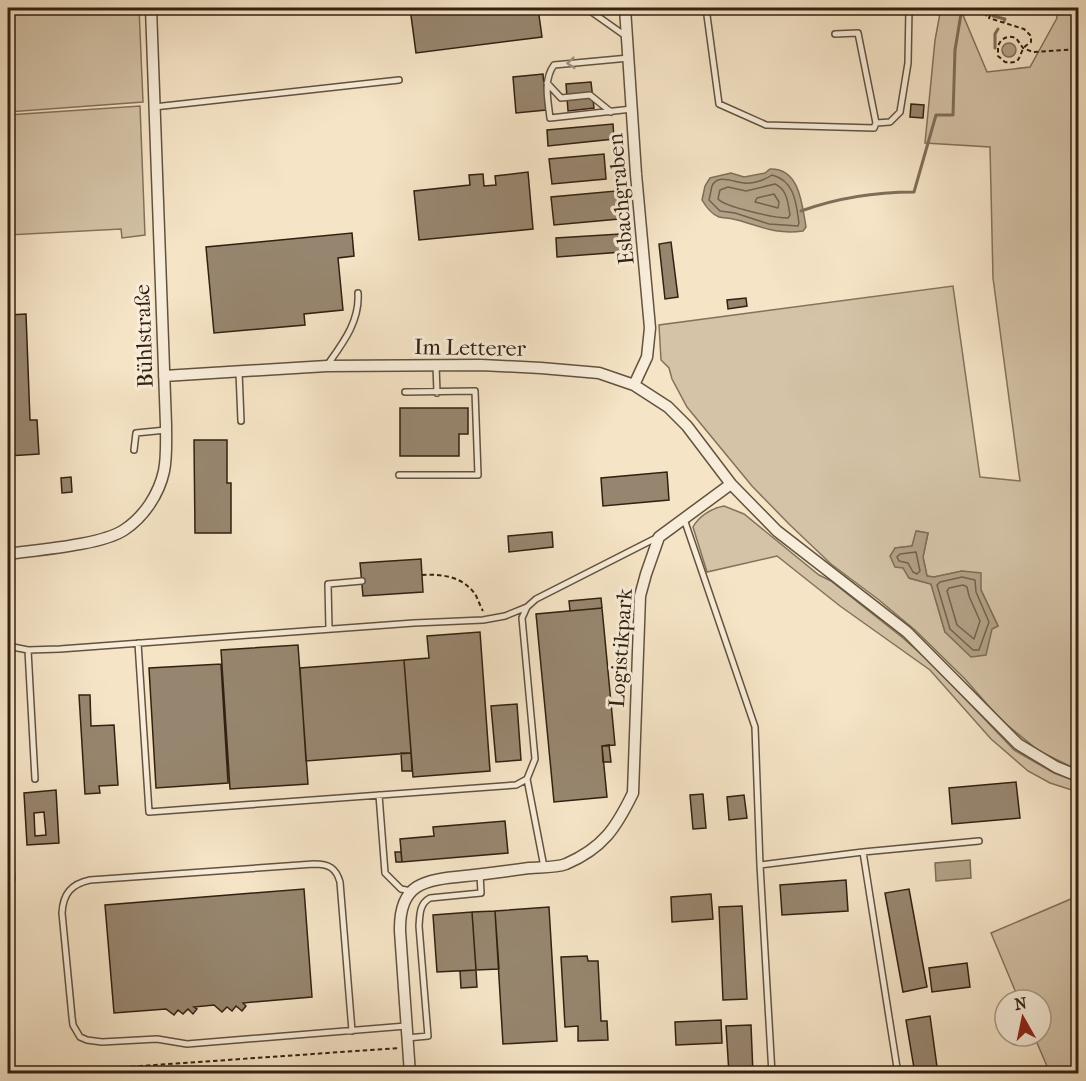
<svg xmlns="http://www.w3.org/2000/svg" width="1086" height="1081" font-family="'IM FELL French Canon',serif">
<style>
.green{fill:#d4c3a7;stroke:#83725c;stroke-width:1.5;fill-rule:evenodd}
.water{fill:#b3a288;stroke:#7f6e58;stroke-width:1.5}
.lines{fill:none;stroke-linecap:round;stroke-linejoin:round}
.shore{stroke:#72624c;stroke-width:1.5}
.stream{stroke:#7f6e58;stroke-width:3}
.building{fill:#97866f;stroke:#322111;stroke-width:1.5;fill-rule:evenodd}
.service-casing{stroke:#63523e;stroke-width:8}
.minor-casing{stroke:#63523e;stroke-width:13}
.path{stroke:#322111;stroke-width:2;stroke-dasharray:4.5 3;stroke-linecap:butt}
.service{stroke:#f8edda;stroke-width:5}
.minor{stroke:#f8edda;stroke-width:10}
.oneway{stroke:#9f9180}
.labels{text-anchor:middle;stroke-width:6;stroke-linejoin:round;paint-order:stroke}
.street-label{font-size:22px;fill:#322111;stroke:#f8edda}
</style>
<rect width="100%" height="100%" fill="#f5e4c6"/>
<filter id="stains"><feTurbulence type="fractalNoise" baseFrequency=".00333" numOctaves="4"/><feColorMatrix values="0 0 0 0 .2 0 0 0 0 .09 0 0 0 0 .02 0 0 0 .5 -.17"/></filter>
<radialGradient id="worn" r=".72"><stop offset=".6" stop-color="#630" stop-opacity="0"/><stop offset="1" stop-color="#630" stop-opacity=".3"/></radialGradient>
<path class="green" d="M8,8h131l4,94 -135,10z
M941,8h19l27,64 43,-5 27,-49 -2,-10h23v762l-39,-19 -38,-31 -36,-41 -50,-49 -36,-30 -48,-36 -42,-40 -37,-38 -65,-79 -15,-28 -3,-11 -8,-8 -2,-35 294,-39 27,191 40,4 -27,-203 -3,-131 -65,-4 10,-103zM917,531l11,2 -5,24 4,19 7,1 28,-6 19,19 17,36 -6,3 -47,3 -14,-48 -22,-6 -14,-30 17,-2z
M140,106l5,129 -23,3 -1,-9 -113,6v-120z
M724,506l20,8 75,61 12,6 72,57 28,25 83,87 40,23 24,9v10l-28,-9 -22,-12 -37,-32 -61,-69 -90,-64 -63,-50 -70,16 -14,-45c6,-11 19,-19 31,-21z
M8,778l7,102 -7,1z
M1078,896v177h-28l-16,-37h7v-36h-22l-28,-67z"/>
<path class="water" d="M1002 50a7 7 0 1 1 14 0a7 7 0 1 1-14 0Z
M770,169c30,-1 32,36 36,58l-3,4c-30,4 -44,-6 -70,-12 -4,-1 -10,-1 -14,-2 -8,-3 -13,-10 -17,-17l3,-14 5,-8 21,-5 13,4 21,-4z
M916,531l12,2 -5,24 4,19 7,1 28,-6 19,2v17l17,36 -6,3 -6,26 -15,2 -26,-25 -14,-48 -22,-6 -6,-10 -8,-1 -5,-11 5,-8 17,-2z
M970,860l1,18 -35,3 -1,-18z"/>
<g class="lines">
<path class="shore" d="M772,175c23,6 24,28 27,48l-1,3 -29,-2 -34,-11 -15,-2 -11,-11c1,-3 2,-11 3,-14 6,-13 23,-3 32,-3 9,1 21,-3 28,-8z
M775,184c12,5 13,19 15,31l-2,3c-13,0 -63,-11 -70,-19l2,-9 8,-3 18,4z
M774,194l5,8 -1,6 -23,-6 2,-4z
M916,552l4,19 -3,3 -4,-2 -5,-9 -9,-2 -2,-4 3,-3z
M962,577l13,3 1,12 13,30 -10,28h-6l-23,-21 -13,-44 3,-3z
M963,585l4,2 2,9 11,25 -6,18 -17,-14 -10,-34 2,-3z"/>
<path class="stream" d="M982,8l4,7
M993,16l12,3 -1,2
M995,48v-14l3,-5
M801,211c36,-13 75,-19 113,-19l22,-77h17l2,-65 7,-42"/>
</g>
<path class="building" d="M410,8h128l4,29 -126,16z
M543,74l3,36 -30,3 -3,-36z
M591,82l3,26 -26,3 -2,-27z
M911,104l13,1 -1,13 -13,-1z
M613,124l1,15 -66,7 -1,-16z
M604,154l2,25 -54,5 -3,-25z
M528,172l5,57 -114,11 -5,-49 56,-6 -1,-10 14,-1 1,12 12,-1 -1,-9z
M616,191l3,28 -65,6 -3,-28z
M352,233l2,23 -16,2 5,52 -39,4 1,11 -91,8 -8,-86z
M620,234l2,18 -65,5 -1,-19z
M671,242l7,55 -13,2 -6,-55z
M148,286v9h-5v-8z
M746,298l1,8 -19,3 -1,-9z
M26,314l4,106h7l2,34 -31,2v-141z
M400,408h68v26h-9v22h-59z
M194,440h33v43h4v50h-36z
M667,472l2,28 -66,6 -2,-28z
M71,477l1,15 -10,1 -1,-15z
M552,532l1,15 -44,5 -1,-16z
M421,559l2,33 -60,4 -3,-33z
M601,598l1,10 -32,3 -1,-10z
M602,608l13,137 -13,1 5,51 -53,5 -18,-188z
M480,632l10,139 -77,6 -9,-117 25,-2 -2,-22z
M298,645l10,139 -78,5 -9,-139z
M404,660l7,93 -105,8 -6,-93z
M221,664l7,119 -72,5 -7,-120z
M79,695h11l1,31 23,-1 4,60 -19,1 1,7 -15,1z
M517,704l4,56 -25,2 -5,-56z
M609,745l2,17h-8l-1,-16z
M401,753h10l1,18h-10z
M1016,782l4,36 -68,6 -3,-36z
M56,790l3,53 -32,2 -3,-52zM44,812l2,23 -11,1 -1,-23z
M703,794l3,34 -13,1 -3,-34z
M744,795l3,23 -18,2 -2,-23z
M505,821l3,32 -106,9 -2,-23 34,-3 -1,-9z
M395,852h6l1,10h-6z
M846,880l2,31 -66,4 -2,-30z
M304,889l8,108 -69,6 3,3 -4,5 -6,-5 -4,5 -5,-4 -5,5 -8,-7 -20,2 3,2 -4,5 -5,-5 -5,5 -5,-4 -4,5 -8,-6 -52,4 -9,-108z
M909,889l18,98 -24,5 -18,-99z
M711,894l2,25 -41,3 -1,-25z
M742,906l5,93 -24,1 -4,-93z
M549,907l8,134 -54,3 -8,-133z
M495,911l4,58 -23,1 -4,-58z
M472,912l4,58 -39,2 -4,-57z
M587,956l1,5h10l3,60h6l1,19 -30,1v-15l-13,1 -4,-70z
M967,963l3,24 -38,5 -3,-24z
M476,970l1,17 -16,1 -1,-17z
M930,1016l8,58h-23l-9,-54z
M721,1020l1,23 -46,2 -1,-23z
M751,1025l2,49h-24l-3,-48z"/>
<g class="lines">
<g class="service-casing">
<path id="service" d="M586,8l41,29
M706,8l13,96 47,21 108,3 2,-5 14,-1 10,-10 8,-49 1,-55
M835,34l23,-1 18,90
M629,58l-75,7c-11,15 -6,35 -4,53l82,-9
M547,83l14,15 29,-3 21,17
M154,107l245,-27
M328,364c15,-21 32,-43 30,-71
M436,365l1,28
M239,372l2,49
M134,450l2,-17 30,-3
M399,475h79l-3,-84 -70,1
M684,519l71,208 5,138 12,209
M329,629l-1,-45 34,-3
M138,643l11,169 367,-27 11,-6 8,-20 -13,-141 5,-11 9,-8 122,-62
M8,646l20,4 32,-1 354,-26 69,-3 22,-4 22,-9
M28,650l7,129
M527,779l17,88
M379,795l6,78 16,16 10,2
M863,852l35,222
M760,865l103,-13 116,-11
M352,1031l-12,-149c-4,-14 -11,-18 -26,-18l-224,16c-19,4 -27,14 -28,33l10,104 1,8 7,12 7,3 15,2 55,-3 30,5 219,-18
M407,1038l21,-2 -9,-110c1,-11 0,-22 11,-28l51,-5 -1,-19"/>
</g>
<g class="minor-casing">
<path id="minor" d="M625,8l11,166 14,154 -3,29 -13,28
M164,376l163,-10 154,-1 60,3 58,5 35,12 34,22 19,19 44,58 46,47 130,101 111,112 38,23 22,9
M8,554c28,-4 94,-9 116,-24 20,-13 35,-36 40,-59 3,-15 2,-31 2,-46l-15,-417
M410,1074l-10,-143c-1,-48 24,-51 65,-55 22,-2 43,-5 64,-8 12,-1 26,0 37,-4 37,-16 50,-36 67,-71l7,-197 6,-22 13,-37 72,-53"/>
</g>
<path class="path" d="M1003,8l-12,5 -2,5 35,11 7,7v6c-2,1 -7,5 -8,7 -5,10 -3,15 -18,13l-7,-6v-10c3,-8 10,-11 18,-8l7,10 10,4 45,-3
M422,575c20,-1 40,1 53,19 3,5 5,12 8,17
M26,1074l373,-26"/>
<use href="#service" class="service"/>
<use href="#minor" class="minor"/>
</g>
<defs><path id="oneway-chevron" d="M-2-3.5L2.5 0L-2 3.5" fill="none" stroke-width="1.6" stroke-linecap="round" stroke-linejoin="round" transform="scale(1.5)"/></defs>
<use class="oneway" href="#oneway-chevron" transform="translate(571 63) rotate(175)"/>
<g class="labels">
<g class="street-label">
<text transform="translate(620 199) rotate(-95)" y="8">Esbachgraben</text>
<text transform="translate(143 336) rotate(-92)" y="8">Bühlstraße</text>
<text transform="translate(470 347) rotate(1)" y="8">Im Letterer</text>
<text transform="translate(620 648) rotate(-86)" y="8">Logistikpark</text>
</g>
</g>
<rect width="1086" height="1081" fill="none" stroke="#f5e4c6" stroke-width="30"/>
<rect x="9" y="9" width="1068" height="1063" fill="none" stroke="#322111" stroke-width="3"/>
<rect x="15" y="15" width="1056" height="1051" fill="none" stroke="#322111" stroke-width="1.5"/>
<g transform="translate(1023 1018) rotate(351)"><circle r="28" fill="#f8edda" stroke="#a99b8a" stroke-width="1.5"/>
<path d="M0-4.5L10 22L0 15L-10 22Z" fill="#8f2418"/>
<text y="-9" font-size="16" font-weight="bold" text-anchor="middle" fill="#322111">N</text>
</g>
<rect width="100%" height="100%" filter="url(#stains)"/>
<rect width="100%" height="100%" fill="url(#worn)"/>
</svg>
